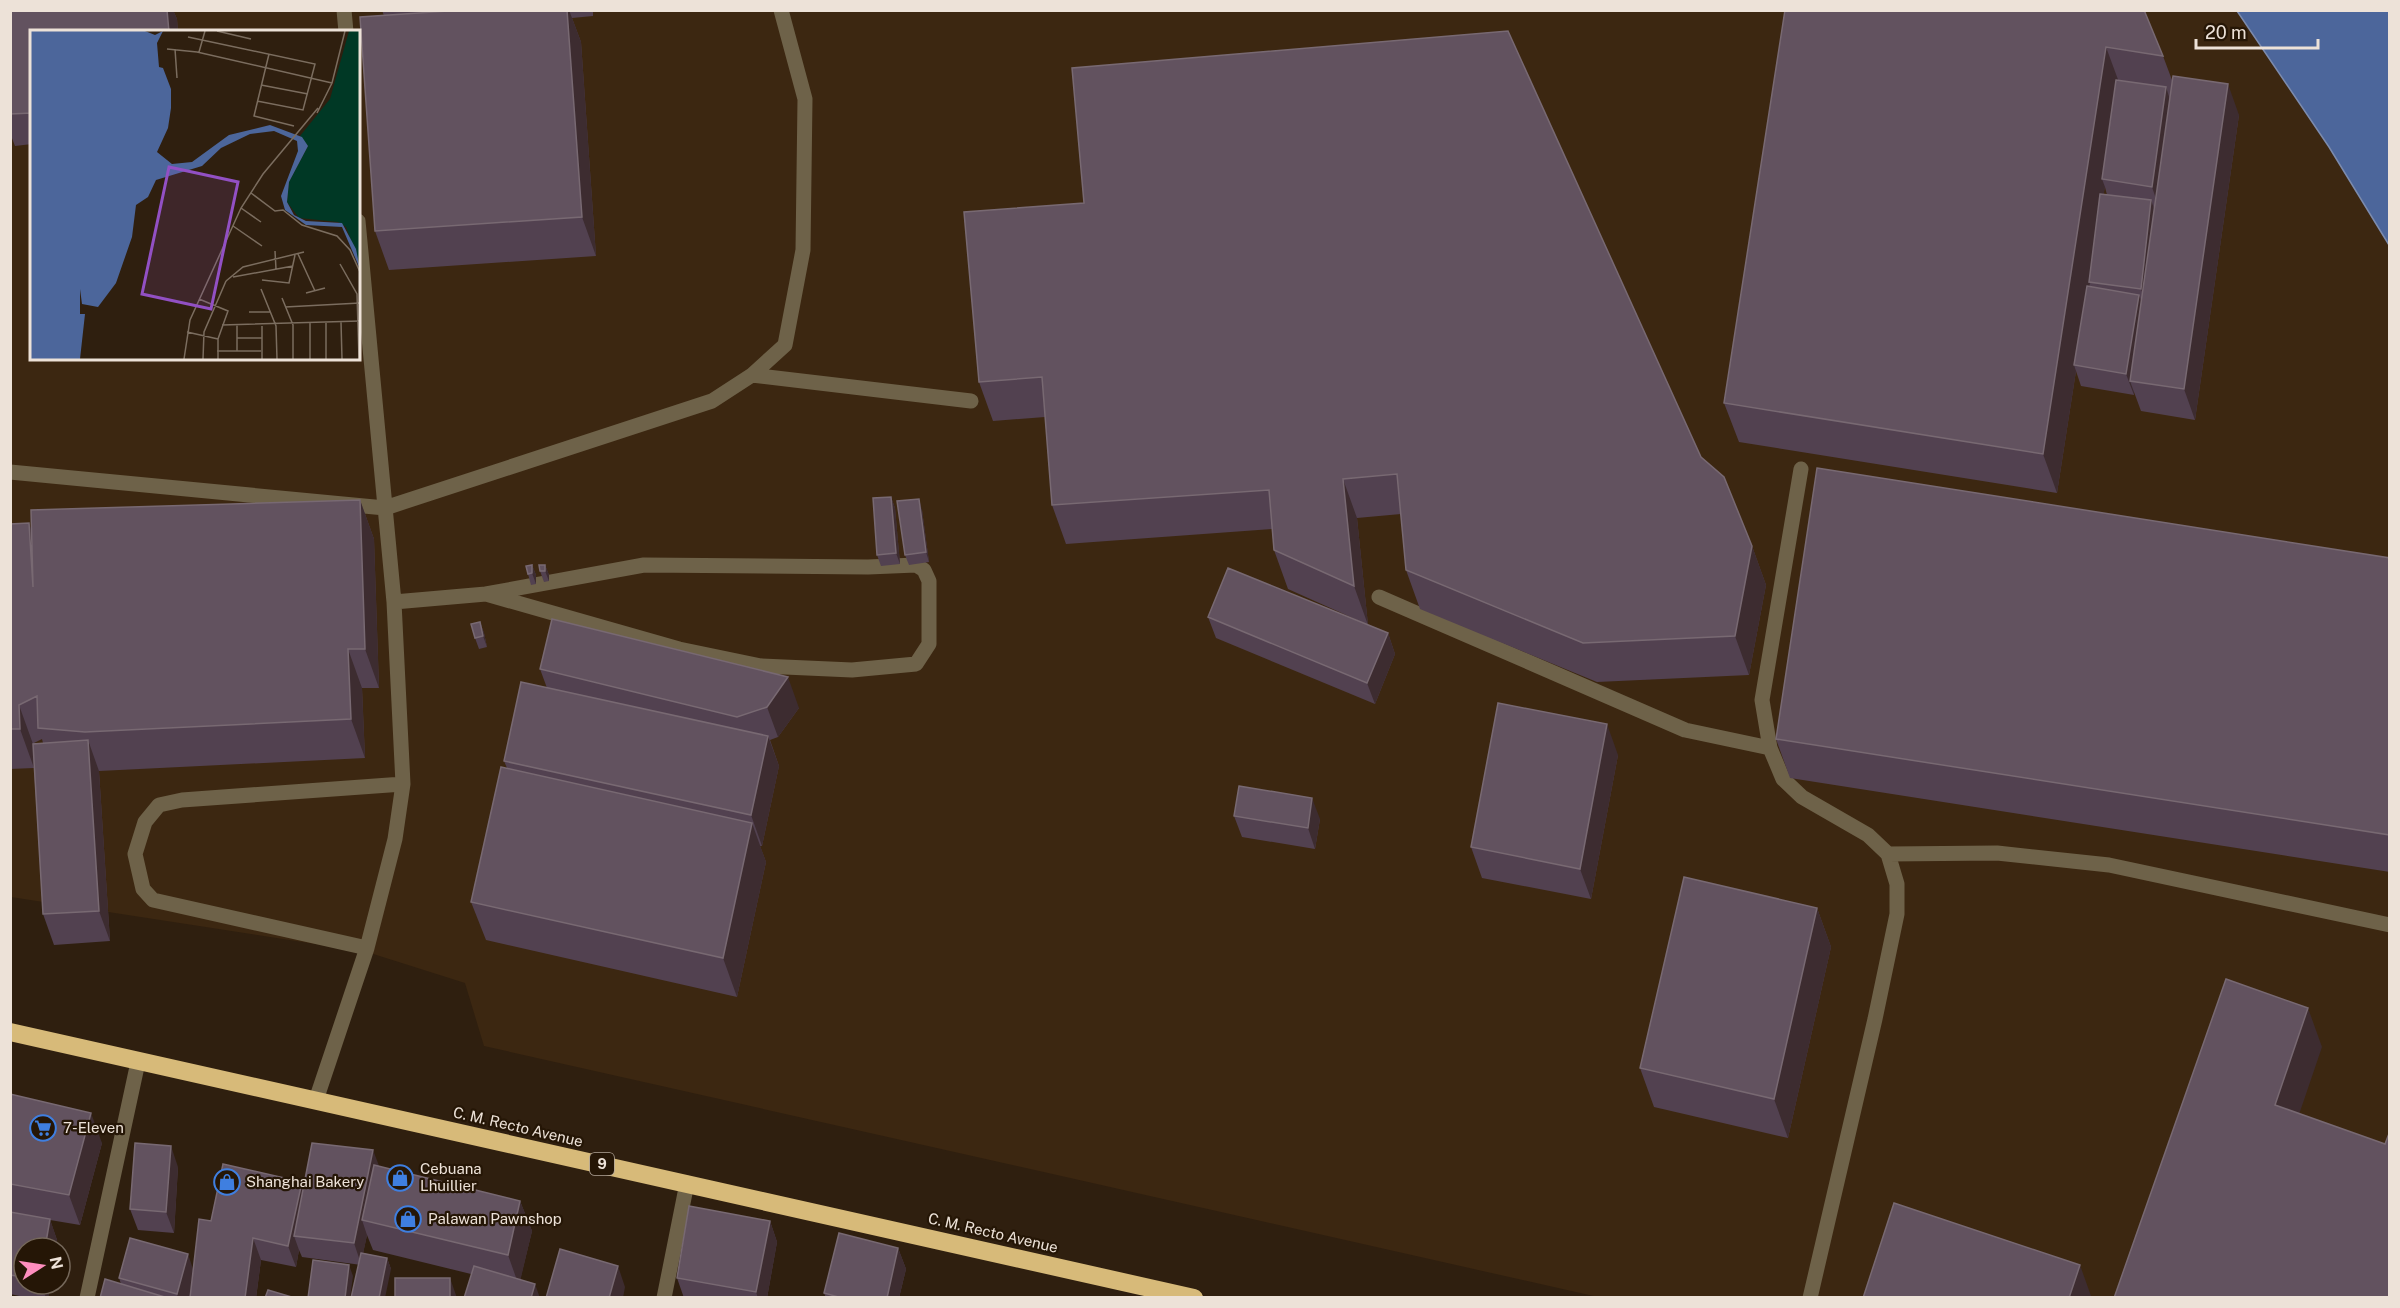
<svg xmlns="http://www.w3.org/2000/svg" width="2400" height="1308" font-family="'Public Sans',sans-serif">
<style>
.built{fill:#3c2711;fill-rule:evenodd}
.water{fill:#4c669b;stroke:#7c8bad;stroke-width:1.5}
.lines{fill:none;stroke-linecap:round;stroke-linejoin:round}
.lane{stroke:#6e6249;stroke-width:15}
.street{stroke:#6e6249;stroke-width:15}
.highway{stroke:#d7ba79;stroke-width:18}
.wall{fill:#524150;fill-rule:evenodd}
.shaded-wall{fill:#3d2c30}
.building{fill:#62525f;stroke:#786972;stroke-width:1.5}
.labels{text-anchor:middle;stroke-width:4.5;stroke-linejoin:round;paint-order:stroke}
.shield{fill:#251606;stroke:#b1a599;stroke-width:1.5}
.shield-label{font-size:14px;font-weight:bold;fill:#ede2d8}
.street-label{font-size:15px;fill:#ede2d8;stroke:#251606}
.poi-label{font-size:15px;fill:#ede2d8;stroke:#251606;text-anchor:start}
.inset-road{fill:none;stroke:#7b6d5f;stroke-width:1.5}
.view{fill:#9250c4;fill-opacity:0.15;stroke:#9250c4;stroke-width:3}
.inset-edge{fill:none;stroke:#ede2d8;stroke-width:3}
</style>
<rect width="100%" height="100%" fill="#2f1f0f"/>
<path class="built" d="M10,11h2227l92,136 60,98v1052h-791l-1114,-251 -19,-63 -98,-31 -356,-55zM32,32h326v326h-326z"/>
<path class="water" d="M2237,11h152v234l-60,-98z"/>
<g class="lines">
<path class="lane" d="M344,10l2,22
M752,375l219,26
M1801,469l-39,231 8,48 13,31 19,18 66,38 20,19 9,30v30l-22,105 -65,279
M10,472l375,36 327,-107 40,-26 33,-30 18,-95 2,-151 -24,-89
M1379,597l306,133 85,18
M394,602l92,-8 193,55 82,17 91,4 64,-6 13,-20v-63l-5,-11 -8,-5 -48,2 -224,-2 -158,29
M1888,854l109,-1 112,12 281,60
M367,948l-214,-48 -10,-11 -8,-35 10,-32 14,-17 23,-5 221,-16
M316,1100l51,-152 28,-109 8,-55 -9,-182 -36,-381"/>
<path class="street" d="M87,1298l51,-236
M664,1298l23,-115"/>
<path class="highway" d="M10,1032l1184,266"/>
</g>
<path class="wall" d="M10,10h163l4,9 1,13h-146v112l-17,2 -5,-13z
M382,10h211v6l-21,2 9,24 15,214 -207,14 -14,-39 9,-215z
M2144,10l19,46 9,24 67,35 -44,305 -54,-9 -7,-19v3l-53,-9 -5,-15 -19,122 -318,-51 -15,-39zM2105,187l2,8h-4z
M964,212l737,245 51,89 14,39 -17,90 -152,7 -177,-73 -14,-39 -5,-56 -44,4 11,107 20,8 7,21 -20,50 -159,-66 -8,-21 158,7 -78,-35 -14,-39 -2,-21 -206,15 -14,-39 -7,-88 -52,4 -14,-39z
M891,497l4,11 5,56 -19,2 -4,-11z
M360,500l14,39 5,149h-17l3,70 -266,13 11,170 -56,4 -11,-31 -9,-146 -24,1v-245l19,-1 2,7zM42,739l1,4h-9z
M922,510l7,52 -20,3 -4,-10z
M2390,558v314l-600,-94 -14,-39z
M532,565l4,10v9l-5,1 -3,-11z
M545,565l4,10v6l-5,1 -4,-11z
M480,622l4,11 3,14 -8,2 -4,-11z
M540,669l259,39 -21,29 -8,3 9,26 -17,80h-2l6,16 -29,135 -251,-57 -15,-38 36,-134 -3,-7 43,-73z
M1618,755l-27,144 -109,-21 -11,-31z
M1234,816l86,3 -5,30 -73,-12z
M1817,908l14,39 -43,191 -134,-31 -14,-39z
M10,1094l92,49 -22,82 -30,-5 7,20 -33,8v36h26l-2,14h-19l-19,-4z
M178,1167l-4,66 -36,-3 -8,-21z
M379,1167l141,34 12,30 -12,49 -49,-6 -98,-24 -6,-15 -4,18 24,5 4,11 -89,-12 -3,-7 -3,17 -35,-7 -5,38h-156l21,-14 -2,-6 74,-9 18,-48 91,-39 2,5z
M770,1221l7,21 -10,56h-83l-7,-20z
M898,1248l8,21 -7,29h-73l-2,-5z"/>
<path class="shaded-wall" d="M167,10h6l4,9 1,13h-9z
M567,10h2l12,32 15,214 -14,-39z
M2106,47l14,38 -18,94 3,8 -28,178h-3l2,6 -19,122 -14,-39z
M2228,84l11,31 -44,305 -11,-31z
M2166,87l7,22 -14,99 -7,-21z
M2151,200l8,22 -10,88 -8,-21z
M2139,295l8,21 -17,65 4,11v3l-8,-21z
M1343,479l14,39 11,107 -14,-39z
M891,497l4,11 5,56 -4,-11z
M919,499l3,11 7,52 -3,-10z
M360,500l14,39 5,149 -14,-39z
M29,523l14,39 -10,25z
M1752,546l14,39 -17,90 -14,-39z
M532,565l4,10v9l-4,-11z
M545,565l4,10v6l-4,-10z
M480,622l4,11 3,14 -4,-11z
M1388,633l7,21 -20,50 -8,-21z
M348,649l14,39 3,70 -14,-39z
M788,677l11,31 -21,29 -11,-30z
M19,705l14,39 1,24 -14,-39z
M1607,724l11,31 -27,144 -11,-30z
M768,736l11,30 -17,80 -11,-31z
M88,740l11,31 11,170 -11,-30z
M1312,798l8,21 -5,30 -7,-21z
M752,823l14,39 -29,135 -14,-39z
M1817,908l14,39 -43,191 -14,-39z
M2308,1008l14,39 -33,97 -14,-39z
M91,1113l11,30 -22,82 -11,-30z
M171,1146l7,21 -4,66 -8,-21z
M373,1150l8,21 -19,49 5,15 -6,29 -7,-21z
M302,1182l8,21 -16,33 5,14 -3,17 -8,-21z
M520,1201l12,30 -13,55 -11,-31z
M50,1219l7,21 -1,8h-11z
M770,1221l7,21 -10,56h-9l-2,-6z
M253,1238l8,22 -5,38h-11z
M898,1248l8,21 -7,29h-12z
M188,1254l7,21 -6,23h-11l-1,-4z
M387,1258l4,11 -6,29h-6z
M349,1265l4,11 -3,22h-5z
M2080,1265l11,31v2h-22z
M618,1266l7,21 -2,11h-14z
M450,1278l7,20h-7z
M41,1284h9l-2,14h-2z
M535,1284l5,14h-9z"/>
<path class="building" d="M10,10h157l2,22h-137v81l-22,1z
M463,10h104l15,207 -207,14 -15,-214z
M1785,10h359l19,46 -57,-9 -63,407 -319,-51z
M1508,31l193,426 23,20 28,69 -17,90 -152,7 -177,-73 -9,-96 -54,5 11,107 -80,-36 -5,-60 -217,15 -10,-128 -63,5 -15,-170 120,-9 -12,-135z
M2173,76l55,8 -44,305 -54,-8z
M2116,80l50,7 -14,100 -50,-8z
M2100,194l51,6 -10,89 -52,-7z
M2087,286l52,9 -13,79 -52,-9z
M1817,468l573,90v277l-614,-96z
M891,497l5,56 -19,2 -4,-57z
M919,499l7,53 -21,3 -8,-54z
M360,500l5,149h-17l3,70 -266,13 -47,-4 -1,-32 -18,9 1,24h-10v-205l19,-1 4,64 -2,-77z
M532,565v8l-4,1 -2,-8z
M539,565h6v6h-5z
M1228,568l160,65 -21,50 -159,-66z
M552,619l236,58 -21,30 -30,10 -197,-48z
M480,622l3,14 -8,2 -4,-14z
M521,682l247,54 -17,79 -247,-54z
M1498,703l109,21 -27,145 -109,-22z
M88,740l11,171 -56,3 -10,-170z
M501,767l251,56 -29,135 -252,-56z
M1239,786l73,12 -4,30 -74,-12z
M1684,877l133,31 -43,191 -134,-31z
M2226,979l82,29 -33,97 110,39 5,-13v167h-276z
M10,1094l81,19 -22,82 -59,-11z
M135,1143l36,3 -5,66 -36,-3z
M312,1143l61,7 -19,93 -60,-7z
M223,1164l79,18 -14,64 -35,-8 -8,60h-55l9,-79 12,2z
M374,1165l146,36 -12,54 -146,-35z
M1894,1203l186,62 -11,33h-206z
M689,1206l81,15 -14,71 -79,-14z
M10,1212l40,7 -5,29h-21v29l-14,-2z
M839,1233l59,15 -11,50h-45l-18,-5z
M130,1238l58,16 -11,40 -58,-16z
M560,1249l58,17 -9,32h-63z
M361,1253l26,5 -8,40h-28z
M313,1260l36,5 -4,33h-37z
M474,1266l61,18 -4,14h-67z
M395,1278h55v20h-55z
M105,1279l63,19h-68z
M268,1290l27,8h-30z"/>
<defs>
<g id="supermarket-ring" transform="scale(1.35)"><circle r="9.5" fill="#251606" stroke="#3f7fe0" stroke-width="1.5"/><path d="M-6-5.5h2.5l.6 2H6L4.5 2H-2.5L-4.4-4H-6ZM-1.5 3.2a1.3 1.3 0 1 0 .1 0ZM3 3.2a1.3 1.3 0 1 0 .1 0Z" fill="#3f7fe0"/></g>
<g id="shop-ring" transform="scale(1.35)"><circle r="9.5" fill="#251606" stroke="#3f7fe0" stroke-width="1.5"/><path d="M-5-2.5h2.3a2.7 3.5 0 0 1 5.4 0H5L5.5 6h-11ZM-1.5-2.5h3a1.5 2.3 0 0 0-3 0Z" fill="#3f7fe0"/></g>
</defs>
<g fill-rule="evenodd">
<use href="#supermarket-ring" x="43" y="1128"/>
<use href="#shop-ring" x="400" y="1178"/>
<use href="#shop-ring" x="227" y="1182"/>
<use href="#shop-ring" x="408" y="1219"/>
</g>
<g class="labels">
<rect class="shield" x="590" y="1153" width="24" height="22" rx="4.5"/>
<g class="shield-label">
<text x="602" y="1169">9</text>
</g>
<g class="street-label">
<text transform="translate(518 1127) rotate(13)" y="5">C. M. Recto Avenue</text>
<text transform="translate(993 1233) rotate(13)" y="5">C. M. Recto Avenue</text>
</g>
<g class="poi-label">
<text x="63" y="1133">7-Eleven</text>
<text x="420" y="1174">Cebuana<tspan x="420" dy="17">Lhuillier</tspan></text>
<text x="246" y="1187">Shanghai Bakery</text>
<text x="428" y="1224">Palawan Pawnshop</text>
</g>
</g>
<g transform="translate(30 30)">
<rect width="330" height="330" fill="#2f1f0f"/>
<path d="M319,1h11v233l-14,-37 -8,-5 -39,-4 -12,-16 2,-20 19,-36 -8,-10 30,-37z" fill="#003825"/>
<path d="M0,1h115l10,4 8,-4 -6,12 2,24 4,1 8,21v19l-3,20 -11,24 15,12 20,-2 37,-27 41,-10 32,12 6,9 -19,36 -2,20 7,13 12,6 36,2 14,26 4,20 -18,-42 -36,-2 -21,-15 -4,-14 17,-45 -1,-10 -23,-10 -24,3 -29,14 -19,18 -46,14 -8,17 -12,8 -4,32 -16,46 -18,24 -16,-3 -2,-15v25h5l-5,45h-50z" fill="#4c669b"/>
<path class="inset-road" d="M187,1l34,8M158,7l127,27 -12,46 -46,-9M137,19l30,3 135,31M145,19l2,29M169,22l6,-21M239,24l-15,62 40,10M231,55l47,9M287,83l15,-30 13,-52M221,163l24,18 8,-1 19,15 35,11 13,14 10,22M211,178l20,14M203,196l29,20M245,221l1,18M268,224l17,37M310,234l17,30 2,65M203,247l60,-11M232,250l27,3 6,-28M196,251l17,-14 61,-15M231,259l15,37 1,33M276,263l19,-5M252,268l11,27v34M169,269l29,12 -10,28v20M255,277l75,-4M219,282h21M296,292v37M311,292l1,37M280,293v36M192,295l138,-4M157,302l31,7M207,308h25M187,321h44M207,321v-26M154,329l6,-39 51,-112 22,-34 55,-66M173,329l1,-27 22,-51M232,329v-33"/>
<path class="view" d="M139,137l69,15 -27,127 -69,-15z"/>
<rect width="330" height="330" class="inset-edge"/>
</g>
<rect width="2400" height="1308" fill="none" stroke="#ede2d8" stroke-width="24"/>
<g transform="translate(42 1266) rotate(78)"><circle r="28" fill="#251606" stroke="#75685a" stroke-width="1.5"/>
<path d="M0-4.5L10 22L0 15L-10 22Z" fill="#fe8ebe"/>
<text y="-9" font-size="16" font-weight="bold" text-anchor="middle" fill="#ede2d8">N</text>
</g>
<path d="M2196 39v9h122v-9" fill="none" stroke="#ede2d8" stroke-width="3"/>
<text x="2205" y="39" font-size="18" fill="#ede2d8" stroke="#251606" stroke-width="4.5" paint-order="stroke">20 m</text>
</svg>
